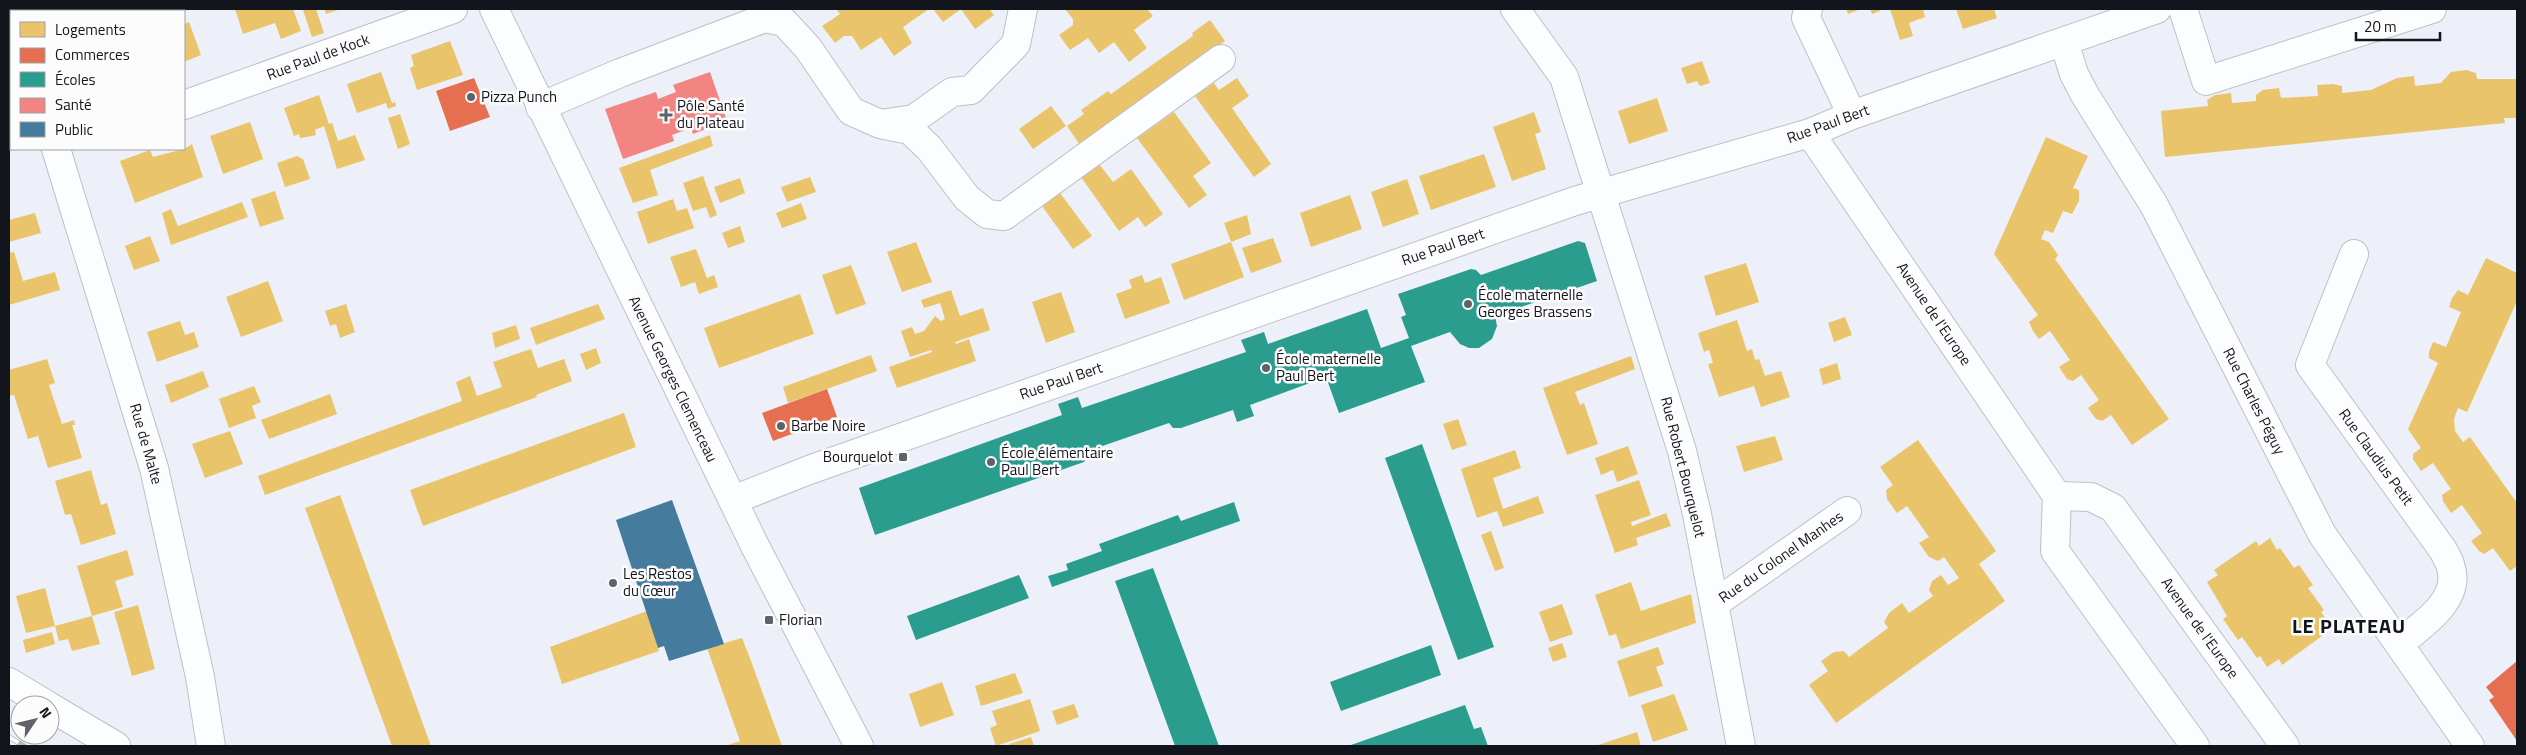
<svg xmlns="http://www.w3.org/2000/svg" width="2526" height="755" font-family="'Titillium Web',sans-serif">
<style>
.homes{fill:#e9c46a}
.shops{fill:#e76f51}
.schools{fill:#2a9d8f}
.health{fill:#f28482}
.public{fill:#457b9d}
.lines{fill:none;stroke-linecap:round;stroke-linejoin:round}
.street-casing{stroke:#bdc0c6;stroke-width:30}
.secondary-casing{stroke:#bdc0c6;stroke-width:30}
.street{stroke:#fcfdfe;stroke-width:28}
.secondary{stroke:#fcfdfe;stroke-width:28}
.rail-casing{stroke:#b5b6b8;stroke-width:5.5}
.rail{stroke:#fcfcfc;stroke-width:4;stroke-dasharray:11;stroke-linecap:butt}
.poi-dot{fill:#5f6268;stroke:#fcfcfc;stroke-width:2}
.labels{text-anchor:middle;stroke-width:5;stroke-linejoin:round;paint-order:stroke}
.street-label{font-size:15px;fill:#12151b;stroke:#fcfcfc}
.poi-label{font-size:15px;fill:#12151b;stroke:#fcfcfc;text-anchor:start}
.district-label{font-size:20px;font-weight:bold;letter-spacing:1px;fill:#12151b;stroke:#fcfcfc}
</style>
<rect width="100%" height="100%" fill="#edf0f8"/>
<path class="homes" d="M52,9h31l1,2h-31z
M235,9h58l8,22 -20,8 -6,-16 -32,11z
M307,9h9l8,24 -12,4 -9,-27z
M324,9h17l-15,5z
M836,9h93l-26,18 9,16 -18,13 -13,-19 -20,13 -9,-14h-8l-9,7 -13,-17 18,-12z
M933,9h56l5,6 -19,14 -14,-20 -18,13z
M1065,9h82l6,7 -19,14 13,18 -18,14 -15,-20 -15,11 -11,-15 -18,12 -11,-15 14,-10v-6z
M1846,9h15l-13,5z
M1870,9h9l1,2 -8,3z
M1890,9h33l2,8 -16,6 4,13 -13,4z
M1956,9h38l3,9 -34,11z
M1210,20l15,21 -145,104 -13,-19 17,-12 -3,-4 27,-19 3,3 82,-58 -1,-3z
M189,22l12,33 -17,7v-38z
M450,41l13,34 -46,15 -7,-22 4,-2 -3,-11z
M1702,61l8,22 -10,3 -3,-5 -10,3 -6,-16z
M2466,70l10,3 1,6h40v39h-13l1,5 -340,34 -4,-46 47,-5 -1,-6 8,-5 16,-2 1,10 24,-2v-6l7,-5 16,-2 2,10 37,-2 -1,-11 16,-1 9,2v7l29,-3 26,-12 17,-2 1,10 26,-3 10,-11z
M381,72l11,31 3,-1 1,4 -8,3 -2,-6 -29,10 -10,-29z
M1237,78l12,18 -17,12 39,56 -17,13 -59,-81 19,-13 5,7z
M319,95l10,29 3,-1 6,18 17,-6 10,25 -28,9 -13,-43 -9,4 1,5 -4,1 -12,2 -1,-4 -5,2 -10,-28z
M1657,98l11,33 -39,13 -11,-33z
M1051,106l15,20 -33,23 -14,-20z
M1174,112l37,51 -18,13 14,19 -18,13 -52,-70z
M1534,112l7,20 -6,2 11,35 -34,12 -19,-54z
M400,114l10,30 -12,5 -10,-31z
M250,122l13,37 -40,15 -13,-38z
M710,135l3,11 -63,24 8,25 -25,8 -14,-35z
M2046,137l42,19 -15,32 6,2v11l-7,13 -9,-3 -10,22 -8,-3 -4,9 8,3 9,13 -3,4 114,160 -37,26 -21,-30 -9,6 -6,-2 -8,-11 11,-8 -18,-25 -8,6 -6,-2 -8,-12 11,-7 -20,-29 -11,8 -6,-8 -4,-9 9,-7 -44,-61z
M192,144l11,33 -68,26 -15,-42 30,-11 3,7 31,-8z
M1484,154l12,33 -65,23 -12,-34z
M297,156l6,3 7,20 -25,8 -8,-24z
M1099,164l14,18 18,-13 32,45 -18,13 -7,-10 -19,14 -38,-54z
M703,176l14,39 -7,3 -4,-11 -13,4 -10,-28z
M810,177l6,15 -29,10 -6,-15z
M740,178l5,15 -25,10 -6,-16z
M1407,179l12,35 -36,13 -12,-35z
M275,191l9,28 -24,8 -9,-28z
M1060,193l32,43 -19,13 -31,-43z
M1350,195l12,34 -51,18 -11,-34z
M673,199l4,12 10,-3 7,20 -46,16 -11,-32z
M242,202l6,15 -77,28 -9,-32 9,-4 7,17z
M801,203l6,16 -25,9 -6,-15z
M35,213l6,20 -32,9v-22z
M1247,215l4,19 -20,8 -7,-19z
M740,226l5,16 -17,6 -6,-15z
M150,236l10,25 -26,9 -9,-24z
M1273,238l9,24 -31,11 -9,-25z
M916,242l16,40 -30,10 -15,-40z
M1231,242l13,35 -60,23 -13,-36z
M696,249l11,29 7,-3 4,12 -19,7 -4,-12 -14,5 -11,-30z
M14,252l9,29 32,-9 5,18 -51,15v-52z
M2486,258l31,15v28l-50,111 -9,-4 -4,11 1,12 8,11 7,-5 47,66v63l-7,5 -17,-23 -9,6 -5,-3 -8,-10 11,-8 -20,-28 -11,8 -8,-12 -1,-6 9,-6 -18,-26 -12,8 -8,-12v-5l8,-6 -13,-19 30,-66 -9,-5v-6l4,-10 13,5 15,-35 -12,-5 3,-9 6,-8 10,5z
M1746,263l13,39 -43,14 -12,-40z
M851,265l15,39 -30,11 -14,-40z
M1142,275l3,8 16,-6 9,26 -45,16 -9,-25 16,-6 -3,-8z
M268,281l15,40 -42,16 -15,-40z
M951,290l9,26 23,-8 7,22 -35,12 1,2 13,-5 7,22 -79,27 -8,-21 43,-15 -1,-2 -21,7 -9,-26 11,-4 3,7 9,-3 11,-15 6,5 4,-2 -5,-16 -16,5 -3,-8z
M1061,292l14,40 -29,11 -14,-41z
M800,294l14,40 -95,34 -15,-40z
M346,304l9,28 -15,6 -4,-14 -6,2 -5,-15z
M598,304l7,15 -69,26 -6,-17z
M1845,317l7,18 -18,7 -6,-19z
M1737,320l10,31 5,-2 3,11 4,-1 6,17 16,-5 9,26 -29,10 -7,-21 -35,11 -11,-33 5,-1 -4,-13 -5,2 -6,-19z
M180,321l5,14 9,-3 5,15 -42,15 -10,-30z
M516,325l4,14 -25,9 -3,-15z
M596,348l5,15 -15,7 -6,-16z
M531,349l7,19 26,-9 8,22 -36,14 1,2 -272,98 -7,-19 204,-75 -6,-19 14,-6 7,20 25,-9 -9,-25z
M871,355l6,16 -89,32 -5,-16z
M1631,356l4,13 -60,23 5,13 4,-2 14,41 -31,11 -24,-67z
M47,359l8,24 -6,2 13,39 12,-4 1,5h-3l10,33 -34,10 -10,-32 -10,3 -14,-44 -5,1v-26z
M1837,363l4,16 -18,6 -4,-16z
M203,371l6,16 -38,16 -6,-18z
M254,386l7,16 -9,4 4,12 -27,10 -10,-29z
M330,394l7,20 -68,25 -8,-19z
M624,413l12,34 -213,79 -13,-36z
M1458,419l9,26 -15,5 -9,-26z
M230,431l13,33 -38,14 -13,-34z
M1775,436l8,24 -39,12 -8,-26z
M1918,440l78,111 -17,13 26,37 -169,122 -27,-38 19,-14 -7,-10 13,-9 10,-1 5,6 39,-29 -4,-6 5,-9 13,-10 7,10 24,-17 -4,-6 3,-9 9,-6 7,10 11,-7 -15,-21 -6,4 -9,-4 -10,-14 10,-6 -22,-31 -10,7 -10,-14 -1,-9 7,-5 -13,-18z
M1628,446l10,28 -21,8 -4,-12 -12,5 -6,-17z
M1515,450l6,18 -28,10 10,31 35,-13 6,17 -41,14 -6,-16 -20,7 -16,-49z
M91,470l10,35 6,-2 9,31 -35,11 -10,-31 -6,1 -10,-34z
M1639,480l12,35 -20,7 1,4 34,-13 5,13 -35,12 2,7 -23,8 -20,-58z
M340,495l91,251h-39l-30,-82 -57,-156z
M1491,531l13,37 -9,3 -14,-36z
M2270,538l7,12 3,-2 14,20 5,-3 14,20 -5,3 16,22 -3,2 8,11 -10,8 3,5 -40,29 -3,-6 -12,8 -7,-11 -3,2 -15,-21 -4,3 -15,-21 4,-3 -20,-34 11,-7 -4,-5 42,-29 3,5z
M127,550l7,25 -19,6 8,26 -31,9 -15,-50z
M1631,582l10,29 50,-17 5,29 -75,26 -5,-15 -7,2 -14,-41z
M45,588l10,38 -29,7 -10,-37z
M1562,604l11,30 -23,8 -11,-30z
M138,605l17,64 -23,7 -18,-64z
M647,611l12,40 -97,33 -12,-37z
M92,616l8,28 -28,7 -4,-12 -9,2 -4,-15z
M52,632l3,12 -29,9 -3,-13z
M742,638l9,23 31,85h-57l15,-5 -33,-93z
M1562,643l5,14 -14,5 -5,-14z
M1658,647l6,17 -8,3 7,19 -34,11 -12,-36z
M1015,673l8,20 -42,13 -6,-20z
M942,682l12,33 -34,12 -11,-33z
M1674,694l14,36 -35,12 -12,-37z
M1030,699l10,32 -44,15 -6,-18 7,-3 -5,-14z
M1074,704l5,13 -22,8 -5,-14z
M1637,732l4,14h-46z
M1031,737l3,9h-24l-1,-2z"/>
<path class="shops" d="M474,78l16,39 -40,14 -14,-40z
M827,389l10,28 -64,24 -11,-28z
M2517,661v80l-28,-41 5,-3 -8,-10z"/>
<path class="schools" d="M1578,241l7,2 12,38 -102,35 2,10 -5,13 -13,9h-10l-9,-4 -10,-12 -39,14 14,36 -86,31 -13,-36 -76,28 4,11 -17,6 -4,-12 -52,18h-8l-4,-5 -84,29 1,7 -2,3 -209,73 -16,-47 203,-73 -4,-11 20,-7 4,11 164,-56 -5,-12 23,-8 4,12 99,-35 14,39 28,-10 -8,-21 5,-2 -8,-21 73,-25 5,1 5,5z
M1422,444l72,203 -36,13 -73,-202z
M1234,502l6,19 -188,66 -4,-11 20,-6 -2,-6 36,-13 -3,-7 79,-29 3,6z
M1153,568l38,102 28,76h-44l-60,-165z
M1019,575l10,23 -113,42 -9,-24z
M1431,645l10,30 -100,36 -11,-29z
M1465,705l9,24 7,-2 7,19h-140z"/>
<path class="health" d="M710,72l17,49 -34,13 -2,-6 -19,7 2,6 -51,18 -18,-50 51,-17 2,7 18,-7 -3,-7z"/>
<path class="public" d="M672,500l52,144 -55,17 -5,-15 -6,2 -42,-128z"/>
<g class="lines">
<g class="street-casing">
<path id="street" d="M13,9v2
M1515,9l49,68 118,374 15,63 44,232
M1808,9l-2,9 46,97
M2183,9l23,72 226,-72
M2064,42l10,32 11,21 69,110 168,329 148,212
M184,105l269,-96
M540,107l80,-34 145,-55 19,4 24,26 43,63 29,13 34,-5 38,-27 19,-2 45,-46 7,-35
M884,125l26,5 19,18 38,50 20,16 17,2 217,-157
M9,128l2,-1
M1810,133l247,363 -2,55 140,195
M56,149l98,319 46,209 11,69
M2354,254l-44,111 133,185c3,6 7,12 8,18 10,33 -31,58 -52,76
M2057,496l34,1 22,11 172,238
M733,500l76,-30 766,-269 235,-68 42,-18 305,-106
M1714,604l133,-93
M9,682l38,23
M50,707l66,39"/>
</g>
<g class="secondary-casing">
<path id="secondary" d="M494,9l261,537 104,200"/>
</g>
<use href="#street" class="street"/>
<use href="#secondary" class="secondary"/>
<g class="rail-casing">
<path id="rail" d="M9,737l15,9"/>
</g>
<use href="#rail" class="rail"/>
</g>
<g class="poi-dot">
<circle cx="471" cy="97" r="5"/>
<path d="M663.5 107.5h5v5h5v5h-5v5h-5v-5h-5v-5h5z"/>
<circle cx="1468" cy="304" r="5"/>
<circle cx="1266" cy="368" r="5"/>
<circle cx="781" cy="426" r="5"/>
<rect x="898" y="452" width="10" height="10" rx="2.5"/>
<circle cx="991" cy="462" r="5"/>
<circle cx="613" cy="583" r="5"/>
<rect x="764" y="615" width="10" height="10" rx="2.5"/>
</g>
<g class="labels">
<g class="street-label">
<text transform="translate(318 57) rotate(-20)" y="5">Rue Paul de Kock</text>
<text transform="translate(1828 124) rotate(-20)" y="5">Rue Paul Bert</text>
<text transform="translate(1443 247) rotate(-19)" y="5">Rue Paul Bert</text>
<text transform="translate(1934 314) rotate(56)" y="5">Avenue de l'Europe</text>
<text transform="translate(673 379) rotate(64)" y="5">Avenue Georges Clemenceau</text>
<text transform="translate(1061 381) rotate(-19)" y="5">Rue Paul Bert</text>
<text transform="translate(2254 401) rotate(63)" y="5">Rue Charles Péguy</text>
<text transform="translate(146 444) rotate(74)" y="5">Rue de Malte</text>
<text transform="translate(2376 457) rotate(54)" y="5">Rue Claudius Petit</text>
<text transform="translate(1683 467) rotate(76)" y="5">Rue Robert Bourquelot</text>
<text transform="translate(1781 557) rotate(-35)" y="5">Rue du Colonel Manhes</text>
<text transform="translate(2200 628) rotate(54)" y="5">Avenue de l'Europe</text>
</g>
<g class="poi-label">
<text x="481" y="102">Pizza Punch</text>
<text x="677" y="111">Pôle Santé<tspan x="677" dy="17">du Plateau</tspan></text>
<text x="1478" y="300">École maternelle<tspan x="1478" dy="17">Georges Brassens</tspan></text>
<text x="1276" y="364">École maternelle<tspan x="1276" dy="17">Paul Bert</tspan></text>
<text x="791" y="431">Barbe Noire</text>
<text x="1001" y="458">École élémentaire<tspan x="1001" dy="17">Paul Bert</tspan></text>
<text x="893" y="462" text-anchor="end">Bourquelot</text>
<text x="623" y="579">Les Restos<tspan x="623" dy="17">du Cœur</tspan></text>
<text x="779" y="625">Florian</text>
</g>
<g class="district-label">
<text x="2349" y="633">LE PLATEAU</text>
</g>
</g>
<rect width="2526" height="755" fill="none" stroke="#12151b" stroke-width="20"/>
<rect x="10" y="10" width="175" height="140" fill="#fcfcfc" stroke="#9ea0a2"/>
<rect x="20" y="22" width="25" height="15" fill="#e9c46a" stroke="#9ea0a2"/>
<text x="55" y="35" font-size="15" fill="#12151b">Logements</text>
<rect x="20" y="48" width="25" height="15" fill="#e76f51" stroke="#9ea0a2"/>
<text x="55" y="60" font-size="15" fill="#12151b">Commerces</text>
<rect x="20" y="72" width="25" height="15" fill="#2a9d8f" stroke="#9ea0a2"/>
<text x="55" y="85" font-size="15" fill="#12151b">Écoles</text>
<rect x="20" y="98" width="25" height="15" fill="#f28482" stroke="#9ea0a2"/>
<text x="55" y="110" font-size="15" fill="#12151b">Santé</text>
<rect x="20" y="122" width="25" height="15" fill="#457b9d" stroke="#9ea0a2"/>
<text x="55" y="135" font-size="15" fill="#12151b">Public</text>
<g transform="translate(35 720) rotate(55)"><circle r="24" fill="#fcfcfc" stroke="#9ea0a2"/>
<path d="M0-4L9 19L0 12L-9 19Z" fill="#5f6268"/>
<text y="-8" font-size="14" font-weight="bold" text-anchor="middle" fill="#12151b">N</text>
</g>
<path d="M2356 32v8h84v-8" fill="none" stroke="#12151b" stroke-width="2.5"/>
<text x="2364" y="32" font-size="15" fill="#12151b" stroke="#fcfcfc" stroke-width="4" paint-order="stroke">20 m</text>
</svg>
